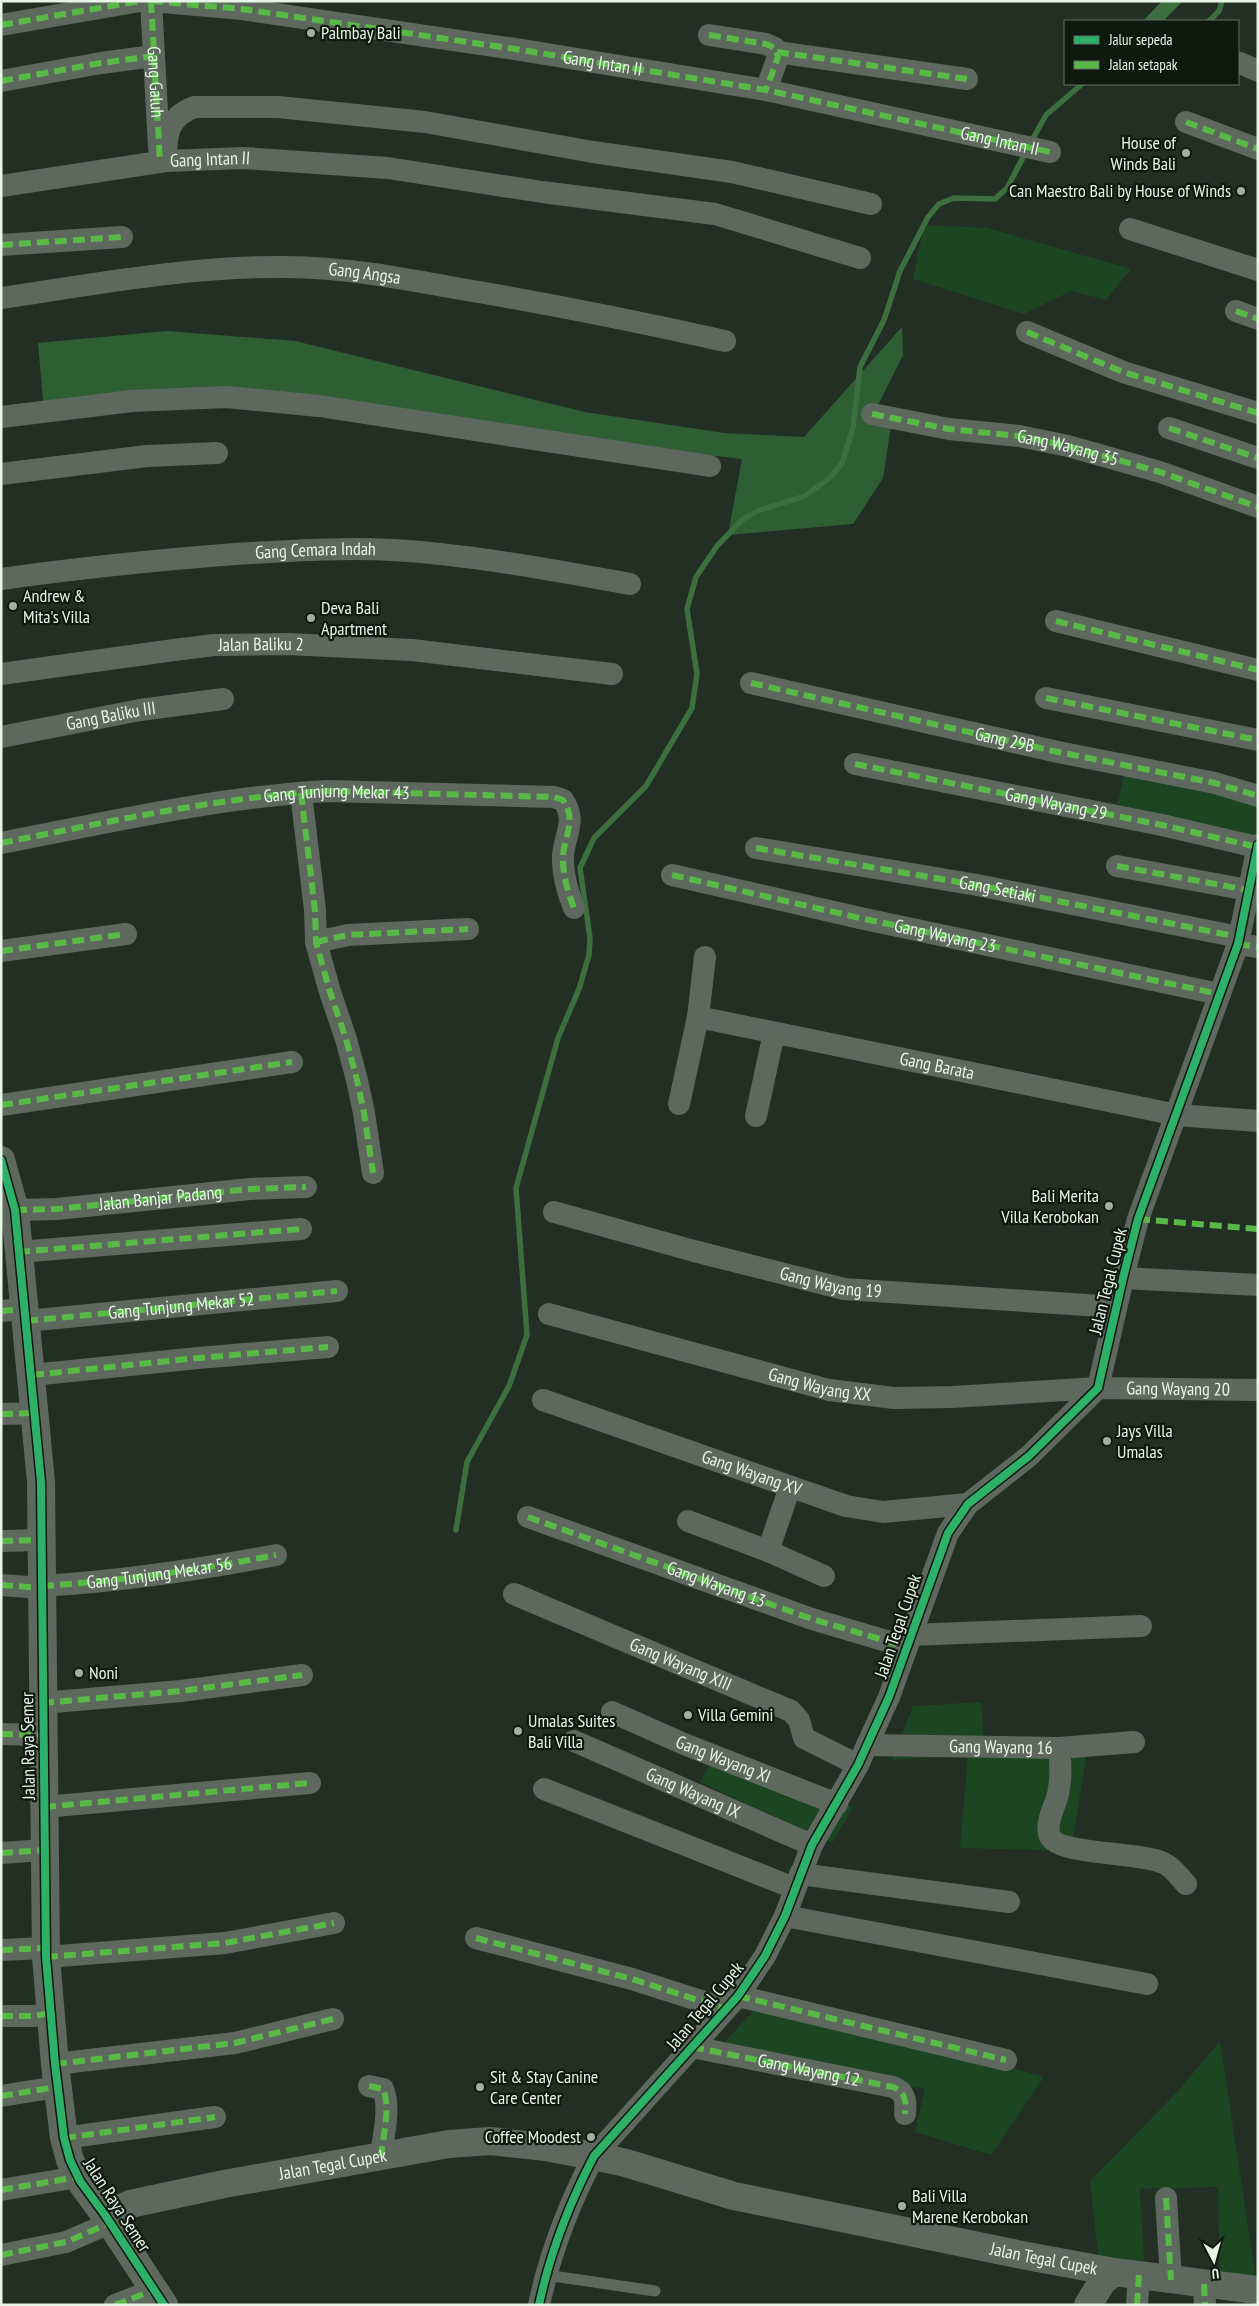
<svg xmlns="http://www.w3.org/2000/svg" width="1259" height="2306" font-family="'PT Sans Narrow',sans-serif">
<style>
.green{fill:#1c4521}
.forest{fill:#2e5f34}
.water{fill:#3c6e40}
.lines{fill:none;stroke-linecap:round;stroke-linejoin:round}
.stream{stroke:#3c6e40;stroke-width:5.5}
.service{stroke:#5e685f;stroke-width:11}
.minor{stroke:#5e685f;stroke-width:22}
.tertiary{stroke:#5e685f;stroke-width:28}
.quiet{stroke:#58b947;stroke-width:6;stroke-dasharray:12 6;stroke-linecap:butt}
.cycleway-casing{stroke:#0f1910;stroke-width:11}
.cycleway{stroke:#2db169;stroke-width:8}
.poi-dot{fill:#a2b0a3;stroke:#0f1910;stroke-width:2}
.labels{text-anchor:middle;stroke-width:4.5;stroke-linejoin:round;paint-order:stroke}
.poi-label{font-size:18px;fill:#e7f5e7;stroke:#0f1910;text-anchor:start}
.street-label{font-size:18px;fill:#e7f5e7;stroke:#0f1910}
</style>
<rect width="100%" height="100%" fill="#232f24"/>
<path class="green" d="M924,225l63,3 144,41 -25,31 -35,-9 -47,23 -111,-35z
M1128,758l130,29v56l-143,-26z
M981,1702l4,52 102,-3 -16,100 -111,-3 8,-93 -76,5 21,-54z
M718,1751l135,56 -21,36 -132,-61z
M762,2001l157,40 125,36 -53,78 -76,-23 10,-43 -211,-35z
M1220,2041l38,252 -38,-6 -2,-100 -78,2 5,87 -45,-5 -10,-90 88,-90z"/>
<path class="forest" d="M902,327l1,28 -34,68 22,3 -8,52 -30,46 -125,11 14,-76 -313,-37 -102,-18 -283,7 -6,-68 128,-12 129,10 290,71 139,21 80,4z"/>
<path class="water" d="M1162,1h21l-20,20h-20z"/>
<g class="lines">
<path class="stream" d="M1209,21l10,-10 3,-10
M1031,142l15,-27 36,-31
M456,1530l11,-68 42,-76 18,-51 -11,-147 42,-150 21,-49 10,-34 1,-17 -10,-70 14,-30 52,-52 46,-78 5,-34 -10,-65 9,-32 21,-31 25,-26 15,-9 48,-15 27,-20 11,-15 10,-34 7,-60 24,-47 16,-49 28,-54 11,-13 15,-6 41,1 12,-11 19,-36"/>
<path class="service" d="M546,2275l109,16"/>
<g class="minor">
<path id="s1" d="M151,1l91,8 273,40 251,41 284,62"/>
<path id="s2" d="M151,1l8,147"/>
<path d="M1,25l139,-24"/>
<path d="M709,35l57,9 9,4 3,9 -12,33"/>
<path d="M777,52l190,27"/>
<path d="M1240,63l18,8"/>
<path d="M1,81l100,-18 53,-7"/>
<path d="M1186,122l72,27"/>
<path d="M166,161c0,-26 1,-43 28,-54h84l147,15 168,30 139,20 139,32"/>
<path id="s3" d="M1,186l165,-25 77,-3 145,10 154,24 173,22 145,44"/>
<path d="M1130,229l128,41"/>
<path d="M1,245l121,-8"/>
<path id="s4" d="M1,298c95,-14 189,-32 285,-31 55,0 115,11 169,21 90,15 180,33 270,53"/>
<path d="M1236,311l22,8"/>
<path d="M1027,332l96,40 135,41"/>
<path d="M872,414l77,15 70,7 49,10 92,26 98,35"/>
<path d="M1,417l131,-16 95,-4 92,9 391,60"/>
<path d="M1169,428l89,30"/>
<path d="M1,474l146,-18 70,-3"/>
<path id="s5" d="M1,579c78,-11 156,-19 234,-25 52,-3 106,-7 159,-4 80,5 157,20 236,34"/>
<path d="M1056,621l202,49"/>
<path id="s6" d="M1,674l173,-24 40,-5 74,-1 124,6 200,24"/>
<path id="s7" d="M751,683l307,69 157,31 43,13"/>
<path d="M1046,698l212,42"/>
<path id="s8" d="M1,737l139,-27 83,-11"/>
<path d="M855,764l307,61 95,22"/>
<path d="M301,793l14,117 1,32 14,50 16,47 11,41 7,33 9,60"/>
<path id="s9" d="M1,843c108,-21 217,-46 327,-52l226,6 9,3c14,20 2,34 0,55 -1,18 5,38 11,53"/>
<path id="s10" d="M756,848l221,37 262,52"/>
<path d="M1117,866l131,24"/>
<path d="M672,875l188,43 359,76"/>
<path d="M316,942l32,-7 120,-6"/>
<path d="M1238,944l20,3"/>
<path d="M1,951l125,-17"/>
<path id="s11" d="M698,1017l479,98 81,6"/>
<path d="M679,1104l19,-87 7,-60"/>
<path d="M1,1105l291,-43"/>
<path d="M756,1116l18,-83"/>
<path d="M15,1210l42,-1 193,-20 56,-2"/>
<path id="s12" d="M554,1212l140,39 150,38 272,18"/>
<path d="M18,1252l283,-23"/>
<path d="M1123,1278l135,7"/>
<path d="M1,1311l24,-2"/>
<path id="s13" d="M549,1314l280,76 65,8 58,-1 146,-9 160,2"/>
<path d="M26,1321l311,-30"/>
<path d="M32,1375l166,-17 130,-11"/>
<path id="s14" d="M543,1400l303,106 37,6 85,-8"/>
<path d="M1,1414l34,-1"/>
<path id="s15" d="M528,1517l284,102 95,28"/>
<path d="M688,1521l80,30 56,25"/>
<path d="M1,1541l41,-1"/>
<path d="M768,1551l22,-64"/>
<path d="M1,1585l41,3"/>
<path d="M42,1586c79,-5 156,-16 234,-31"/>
<path id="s16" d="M514,1594l277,117 8,9 5,18 54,27"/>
<path d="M911,1635l230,-9"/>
<path d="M42,1703l139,-12 121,-16"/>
<path id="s17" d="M612,1712l72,32 153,60"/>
<path d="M1,1734l42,1"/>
<path id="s18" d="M574,1741l238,104"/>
<path id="s19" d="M867,1745l192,3 75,-6"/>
<path d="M1059,1748c2,15 2,31 -1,46 -3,13 -12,26 -9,40 5,23 96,16 118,31 7,4 13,13 19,19"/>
<path d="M544,1789l250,99"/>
<path d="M44,1807l266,-24"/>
<path d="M1,1853l44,-3"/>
<path d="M800,1874l209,28"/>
<path d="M785,1916l362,68"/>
<path d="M476,1938l156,41 94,30"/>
<path d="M1,1950l44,-2"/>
<path d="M46,1957l179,-14 109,-20"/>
<path d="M738,1996l268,64"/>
<path d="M1,2016h33l17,-3"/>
<path d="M692,2047l201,40c13,5 13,14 12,27"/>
<path d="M55,2064l180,-21 98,-24"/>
<path d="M369,2086l14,3c8,19 0,47 -2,67"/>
<path d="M1,2096l56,-9"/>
<path d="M64,2138l151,-21"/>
<path d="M1,2190l77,-13"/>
<path d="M1166,2198l5,82"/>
<path d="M1,2255l65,-13 44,-19"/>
<path d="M1204,2284l1,21"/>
<path d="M115,2305l39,-15"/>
<path d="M539,2305c11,-52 31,-103 55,-149l144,-160 27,-40 20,-40 27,-71 46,-80 31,-68 59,-164 20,-29 61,-48 69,-68 25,-110 15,-59 100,-275 20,-99"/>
<path d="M1137,2305l2,-31"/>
</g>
<g class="tertiary">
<path d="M1,1160l14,50 26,272 5,475 9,107 9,74 6,22 10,21 25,34 59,90"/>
<path id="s20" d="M105,2215l25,-11 94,-20 225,-40 41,-3 55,6 49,9 32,7 108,33 293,60 87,16 144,18"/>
<path d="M1088,2305l14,-23 12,-10"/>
</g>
<g class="quiet">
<path d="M151,1l91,8 273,40 251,41 284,62"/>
<path d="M151,1l9,161"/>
<path d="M1,25l139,-24"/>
<path d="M709,35l57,9 9,4 3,9 -12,33"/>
<path d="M777,52l190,27"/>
<path d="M1,81l100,-18 53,-7"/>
<path d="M1186,122l72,27"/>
<path d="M1,245l121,-8"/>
<path d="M1236,311l22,8"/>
<path d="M1027,332l96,40 135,41"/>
<path id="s21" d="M872,414l77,15 70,7 49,10 92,26 98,35"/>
<path d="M1169,428l89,30"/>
<path d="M1056,621l202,49"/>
<path d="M751,683l307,69 157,31 43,13"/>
<path d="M1046,698l212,42"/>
<path id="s22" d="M855,764l307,61 95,22"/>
<path d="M301,793l14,117 1,32 14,50 16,47 11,41 7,33 9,60"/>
<path d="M1,843c108,-21 217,-46 327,-52l226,6 9,3c14,20 2,34 0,55 -1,18 5,38 11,53"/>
<path d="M756,848l221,37 262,52"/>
<path d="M1117,866l131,24"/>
<path id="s23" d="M672,875l188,43 359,76"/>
<path d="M316,942l32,-7 120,-6"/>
<path d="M1238,944l20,3"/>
<path d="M1,951l125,-17"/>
<path d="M1,1105l291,-43"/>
<path id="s24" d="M15,1210l42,-1 193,-20 56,-2"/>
<path d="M1138,1219l120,10"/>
<path d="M18,1252l283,-23"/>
<path d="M1,1311l24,-2"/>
<path id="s25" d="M26,1321l311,-30"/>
<path d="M32,1375l166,-17 130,-11"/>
<path d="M1,1414l34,-1"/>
<path d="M528,1517l284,102 95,28"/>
<path d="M1,1541l41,-1"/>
<path d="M1,1585l41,3"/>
<path id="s26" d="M42,1586c79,-5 156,-16 234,-31"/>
<path d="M42,1703l139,-12 121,-16"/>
<path d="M1,1734l42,1"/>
<path d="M44,1807l266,-24"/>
<path d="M1,1853l44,-3"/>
<path d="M476,1938l156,41 94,30"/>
<path d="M1,1950l44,-2"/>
<path d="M46,1957l179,-14 109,-20"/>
<path d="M738,1996l268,64"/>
<path d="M1,2016h33l17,-3"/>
<path id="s27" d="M692,2047l201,40c13,5 13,14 12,27"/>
<path d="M55,2064l180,-21 98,-24"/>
<path d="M369,2086l14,3c8,19 0,47 -2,67"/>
<path d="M1,2096l56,-9"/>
<path d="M64,2138l151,-21"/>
<path d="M1,2190l77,-13"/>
<path d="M1166,2198l5,82"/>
<path d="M1,2255l65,-13 44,-19"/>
<path d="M1204,2284l1,21"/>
<path d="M115,2305l39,-15"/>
<path d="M1137,2305l2,-31"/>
</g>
<g class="cycleway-casing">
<path id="cycleway" d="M1,1160l14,50 26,272 5,475 9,107 9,74 6,22 10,21 25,34 59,90
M539,2305c11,-52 31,-103 55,-149l144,-160 27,-40 20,-40 27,-71 46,-80 31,-68 59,-164 20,-29 61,-48 69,-68 25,-110 15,-59 100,-275 20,-99"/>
</g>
<use href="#cycleway" class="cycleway"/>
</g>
<g class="poi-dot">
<circle cx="311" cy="33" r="5"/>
<circle cx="1186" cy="153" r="5"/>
<circle cx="1241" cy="191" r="5"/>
<circle cx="13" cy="606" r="5"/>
<circle cx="311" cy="618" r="5"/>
<circle cx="1109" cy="1206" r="5"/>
<circle cx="1107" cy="1441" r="5"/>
<circle cx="79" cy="1673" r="5"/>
<circle cx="688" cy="1715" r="5"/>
<circle cx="518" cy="1731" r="5"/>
<circle cx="480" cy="2087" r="5"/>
<circle cx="591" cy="2137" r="5"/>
<circle cx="902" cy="2206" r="5"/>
</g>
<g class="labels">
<g class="poi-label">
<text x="321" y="39">Palmbay Bali</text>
<text x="1176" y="149" text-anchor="end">House of<tspan x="1176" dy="21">Winds Bali</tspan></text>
<text x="1231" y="197" text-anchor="end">Can Maestro Bali by House of Winds</text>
<text x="23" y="602">Andrew &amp;<tspan x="23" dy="21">Mita's Villa</tspan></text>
<text x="321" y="614">Deva Bali<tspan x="321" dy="21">Apartment</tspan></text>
<text x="1099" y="1202" text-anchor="end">Bali Merita<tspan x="1099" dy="21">Villa Kerobokan</tspan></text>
<text x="1117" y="1437">Jays Villa<tspan x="1117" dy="21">Umalas</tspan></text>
<text x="89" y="1679">Noni</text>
<text x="698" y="1721">Villa Gemini</text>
<text x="528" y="1727">Umalas Suites<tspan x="528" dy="21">Bali Villa</tspan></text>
<text x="490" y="2083">Sit &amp; Stay Canine<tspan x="490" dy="21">Care Center</tspan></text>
<text x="581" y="2143" text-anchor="end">Coffee Moodest</text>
<text x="912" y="2202">Bali Villa<tspan x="912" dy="21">Marene Kerobokan</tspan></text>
</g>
<g class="street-label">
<text dy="6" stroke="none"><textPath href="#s1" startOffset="456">Gang Intan II</textPath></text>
<text dy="6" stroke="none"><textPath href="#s2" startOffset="81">Gang Galuh</textPath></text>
<text dy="6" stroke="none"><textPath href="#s1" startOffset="861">Gang Intan II</textPath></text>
<text dy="6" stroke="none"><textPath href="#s3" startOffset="211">Gang Intan II</textPath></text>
<text dy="6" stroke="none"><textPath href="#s4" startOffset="366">Gang Angsa</textPath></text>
<text dy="6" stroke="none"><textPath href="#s21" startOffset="199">Gang Wayang 35</textPath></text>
<text dy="6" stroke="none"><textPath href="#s5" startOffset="316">Gang Cemara Indah</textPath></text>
<text dy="6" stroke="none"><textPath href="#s6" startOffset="262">Jalan Baliku 2</textPath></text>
<text dy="6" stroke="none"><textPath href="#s8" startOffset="112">Gang Baliku III</textPath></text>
<text dy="6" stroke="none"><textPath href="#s7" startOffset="260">Gang 29B</textPath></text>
<text dy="6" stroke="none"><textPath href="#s9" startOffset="340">Gang Tunjung Mekar 43</textPath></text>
<text dy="6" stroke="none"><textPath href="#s22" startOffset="205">Gang Wayang 29</textPath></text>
<text dy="6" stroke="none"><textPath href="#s10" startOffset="245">Gang Setiaki</textPath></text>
<text dy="6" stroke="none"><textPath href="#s23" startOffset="280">Gang Wayang 23</textPath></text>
<text dy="6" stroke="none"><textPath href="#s11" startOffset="244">Gang Barata</textPath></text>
<text dy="6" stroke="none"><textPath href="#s24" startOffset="146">Jalan Banjar Padang</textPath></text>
<text transform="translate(1108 1281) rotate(-76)" y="6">Jalan Tegal Cupek</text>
<text dy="6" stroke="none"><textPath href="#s12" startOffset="286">Gang Wayang 19</textPath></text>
<text dy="6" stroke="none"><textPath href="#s25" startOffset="156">Gang Tunjung Mekar 52</textPath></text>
<text dy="6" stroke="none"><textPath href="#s13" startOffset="280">Gang Wayang XX</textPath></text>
<text dy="6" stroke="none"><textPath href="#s13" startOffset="640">Gang Wayang 20</textPath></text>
<text dy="6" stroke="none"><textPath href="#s14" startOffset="221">Gang Wayang XV</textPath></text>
<text dy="6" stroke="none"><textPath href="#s26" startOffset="118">Gang Tunjung Mekar 56</textPath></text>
<text dy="6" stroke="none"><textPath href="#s15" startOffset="200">Gang Wayang 13</textPath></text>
<text transform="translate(898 1626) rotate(-71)" y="6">Jalan Tegal Cupek</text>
<text dy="6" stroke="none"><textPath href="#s16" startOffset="181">Gang Wayang XIII</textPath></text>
<text transform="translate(28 1746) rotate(-91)" y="6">Jalan Raya Semer</text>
<text dy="6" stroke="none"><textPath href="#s19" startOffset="134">Gang Wayang 16</textPath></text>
<text dy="6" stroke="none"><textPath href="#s17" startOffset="121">Gang Wayang XI</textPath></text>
<text dy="6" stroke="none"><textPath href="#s18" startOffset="130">Gang Wayang IX</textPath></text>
<text transform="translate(705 2006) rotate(-50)" y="6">Jalan Tegal Cupek</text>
<text dy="6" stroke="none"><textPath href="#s27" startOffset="119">Gang Wayang 12</textPath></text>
<text dy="6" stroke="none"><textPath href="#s20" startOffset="234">Jalan Tegal Cupek</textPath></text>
<text transform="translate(117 2205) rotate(57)" y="6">Jalan Raya Semer</text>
<text dy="6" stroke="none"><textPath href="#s20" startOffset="960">Jalan Tegal Cupek</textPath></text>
</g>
</g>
<rect width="1259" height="2306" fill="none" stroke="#e7f5e7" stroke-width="5"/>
<rect x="1064" y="20" width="175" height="65" fill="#0f1910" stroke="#657166"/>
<rect x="1074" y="36" width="25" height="8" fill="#2db169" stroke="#657166"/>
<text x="1109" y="45" font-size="15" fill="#e7f5e7">Jalur sepeda</text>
<rect x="1074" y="61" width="25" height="8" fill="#58b947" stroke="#657166"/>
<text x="1109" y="70" font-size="15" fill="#e7f5e7">Jalan setapak</text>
<g transform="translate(1214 2261) rotate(174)" stroke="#0f1910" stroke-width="4" paint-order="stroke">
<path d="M0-4L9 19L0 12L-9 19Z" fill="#e7f5e7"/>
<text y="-8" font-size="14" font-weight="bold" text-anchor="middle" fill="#e7f5e7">U</text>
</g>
</svg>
